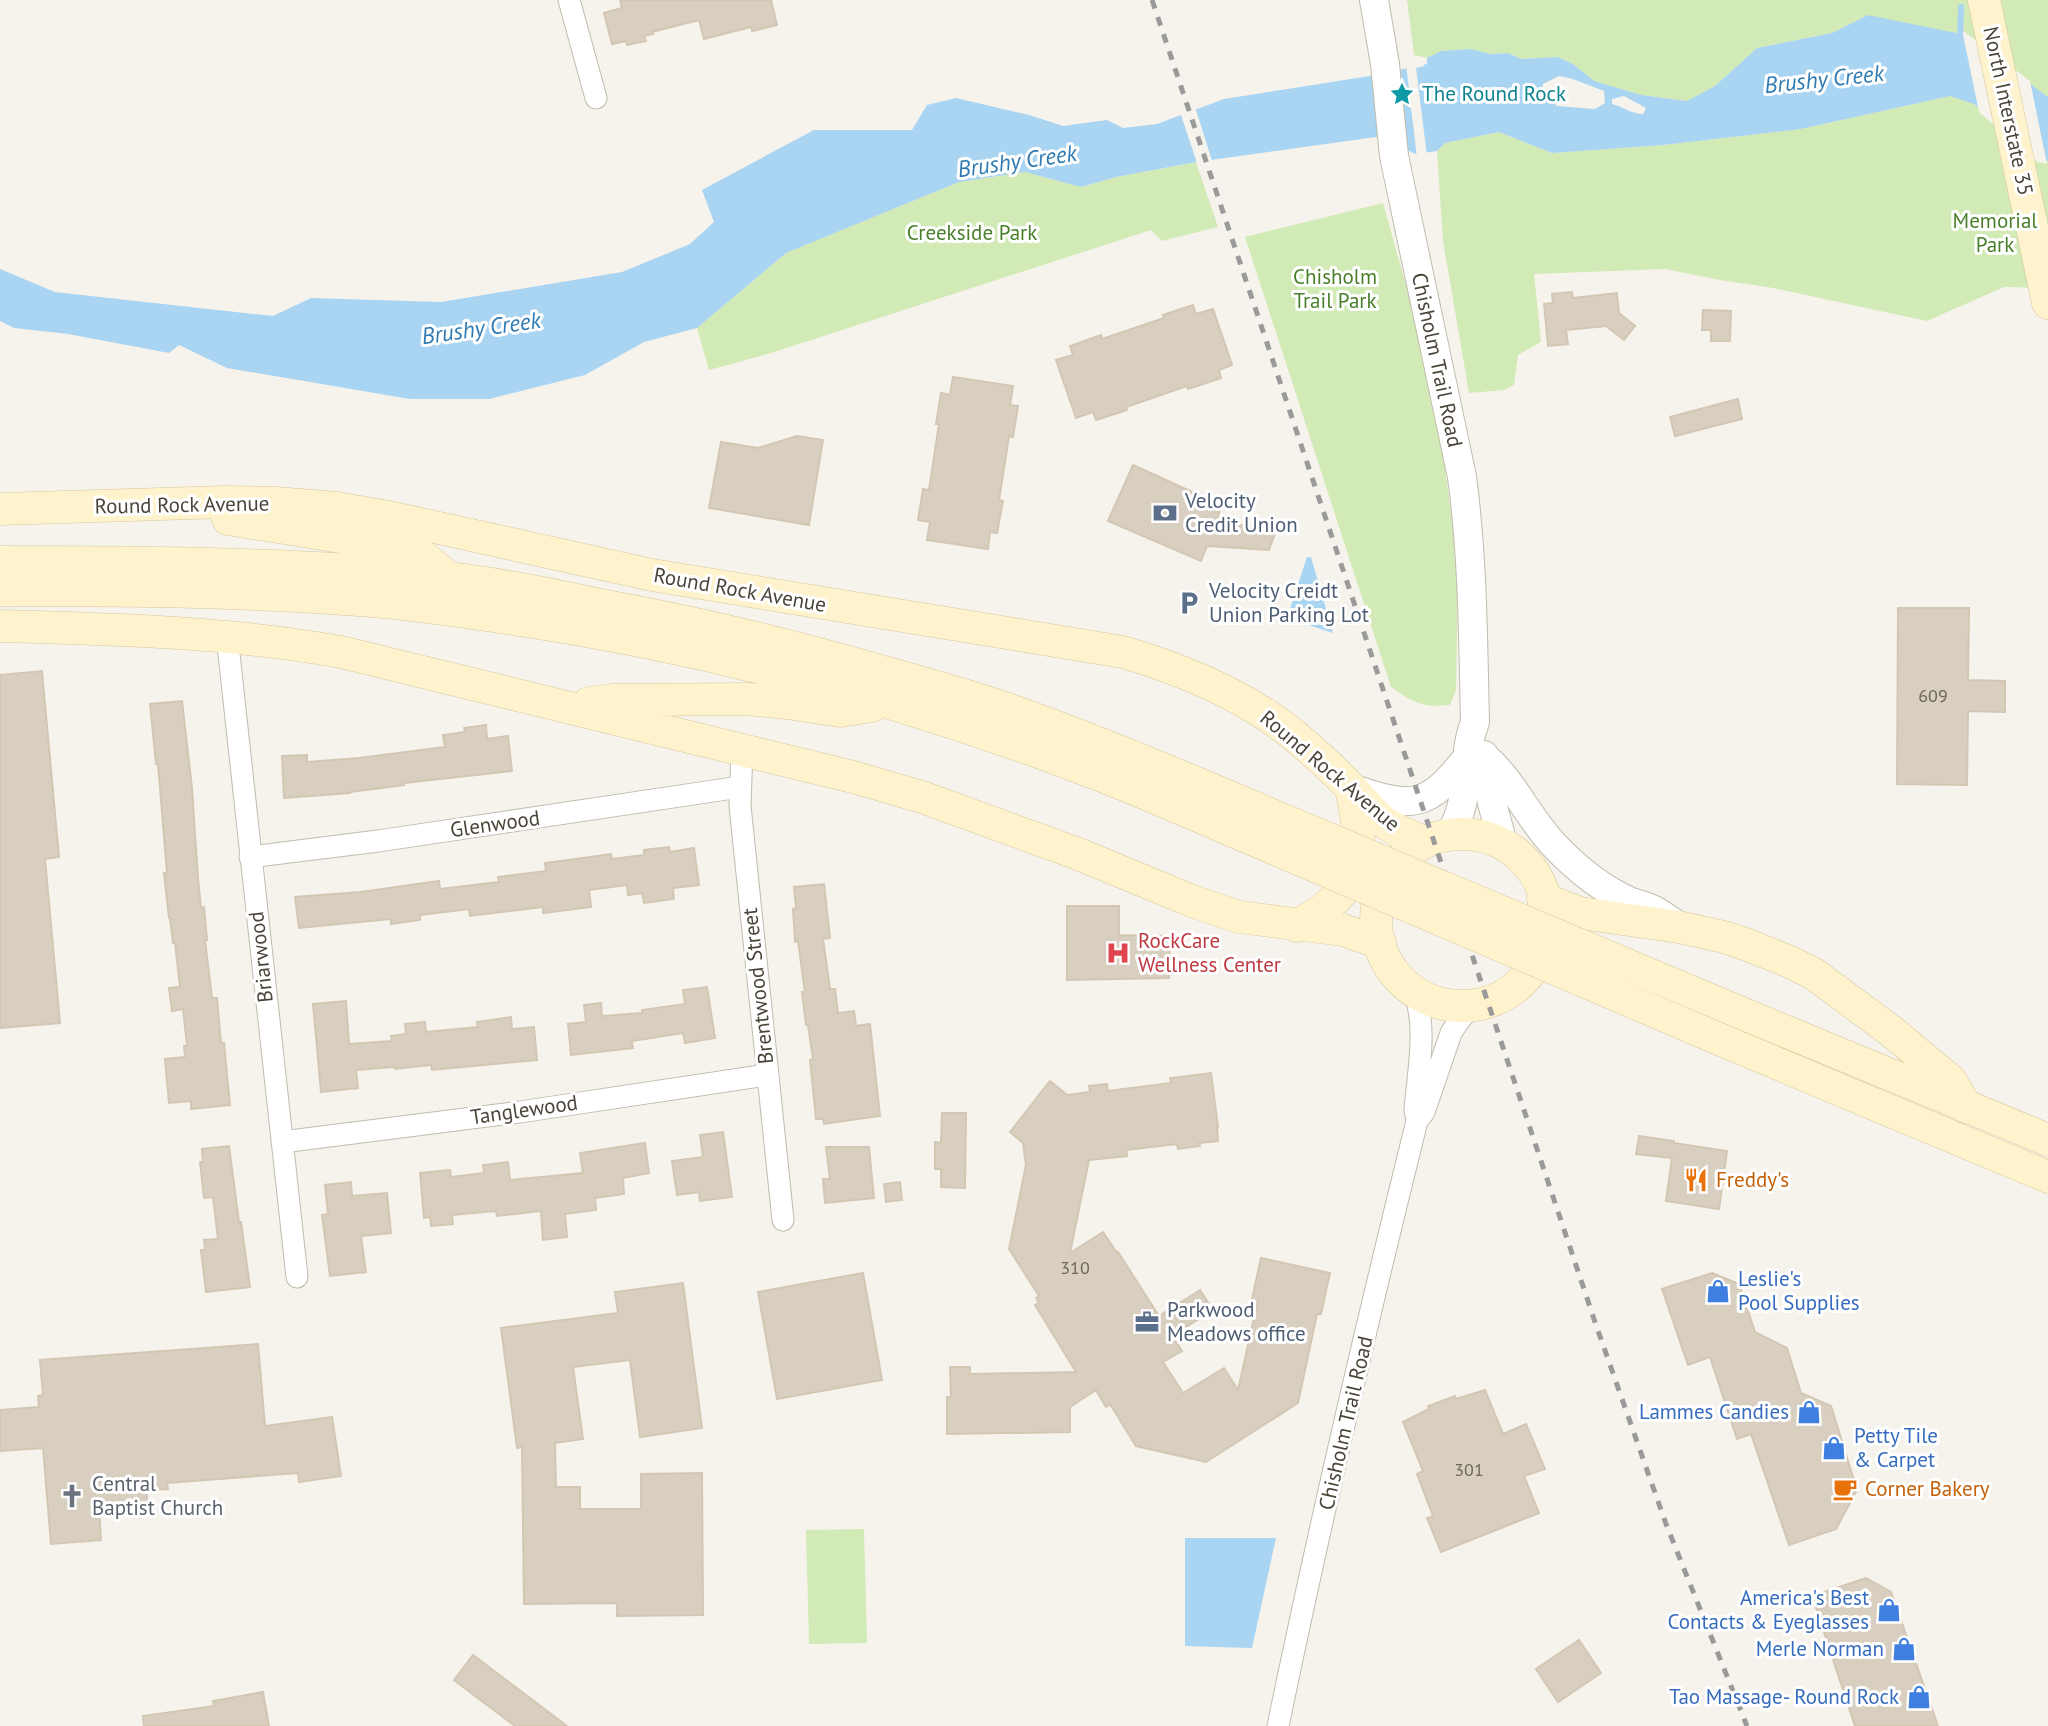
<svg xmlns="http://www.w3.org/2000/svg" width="2048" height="1726" font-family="'PT Sans',sans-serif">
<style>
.green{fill:#d2eab5}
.water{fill:#a9d4f2;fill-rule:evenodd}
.pier{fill:#f6f3ec}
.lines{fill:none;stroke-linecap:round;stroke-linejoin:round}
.stream{stroke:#a9d4f2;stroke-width:6}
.building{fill:#d8cfc1;stroke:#d3c7b4;stroke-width:2}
.minor-casing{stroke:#c2bbae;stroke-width:23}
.tertiary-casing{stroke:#c2bbae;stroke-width:30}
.secondary-casing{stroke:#d6c79b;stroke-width:33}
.minor{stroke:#fff;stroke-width:21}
.tertiary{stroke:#fff;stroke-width:28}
.secondary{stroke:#fff3cd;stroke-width:32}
.rail{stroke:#9a9a9a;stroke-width:5;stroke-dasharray:9 9;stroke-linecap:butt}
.secondary-bridge-casing{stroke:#d6c79b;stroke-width:33;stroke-linecap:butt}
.secondary-bridge{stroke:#fff3cd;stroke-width:32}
.labels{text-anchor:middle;stroke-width:6;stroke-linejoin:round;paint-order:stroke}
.number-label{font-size:18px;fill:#6e675b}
.culture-label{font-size:21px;fill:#0d838f;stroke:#fff;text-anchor:start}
.street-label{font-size:21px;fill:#4b4439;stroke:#fff}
.park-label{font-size:21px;fill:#4a7f2a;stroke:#fff}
.service-label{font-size:21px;fill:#4e5e75;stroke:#fff;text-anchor:start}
.health-label{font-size:21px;fill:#be3a42;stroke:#fff;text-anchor:start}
.food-label{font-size:21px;fill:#c56008;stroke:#fff;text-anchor:start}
.shop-label{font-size:21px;fill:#366cbe;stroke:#fff;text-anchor:end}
.worship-label{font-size:21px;fill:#5b616d;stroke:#fff;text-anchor:start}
.water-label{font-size:23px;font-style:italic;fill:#2e7ab2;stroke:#fff}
</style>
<rect width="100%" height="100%" fill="#f6f3ec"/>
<path class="green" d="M1407,0h641v288l-44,-1 -77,34 -154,-33 -53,-8 -55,-11 -131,5 7,68 -23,13 -4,30 -9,5 -36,3 -26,-152 -6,-90 8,-8 54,-11 53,21 111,-8 138,-16 149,-33 24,7 -106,-88 -36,18 -75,15 -42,38 -27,15 -47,-6 -47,-14 -21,-17 -15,-7 -37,2 -13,-6 -18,1 -19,-5 -30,2 -14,7 -13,-3z
M1196,162l22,65 -56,14 -11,-11 -380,123 -62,17 -12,-42 89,-75 173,-71 66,-10 56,15 35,-10z
M1383,203l40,143 17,86 18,131 -2,127 -6,15c-27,3 -37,-2 -59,-18l-146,-450z
M864,1529l3,114 -58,1 -3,-114z"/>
<path class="water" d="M1868,15l93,19 87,63v64l-9,-2 -65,-55 -24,-8 -149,33 -138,16 -111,8 -53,-21 -54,11 -8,8 -21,3 -40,-17 -180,25 -80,15 -35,10 -56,-15 -66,10 -173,71 -89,75 -53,14 -59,33 -96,24h-79l-183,-31 -48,-23 -10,8 -101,-19 -54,-6 -14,-7v-52l55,23 218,24 38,-18 130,4 181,-30 68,-28 24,-22 -12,-32 112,-60h98l15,-25 29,-7 73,17 34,11 44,-6 16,8 34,-4 67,-25 146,-23 57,-12v-6l14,-7 30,-2 19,5 18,-1 13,6 37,-2 15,7 21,17 47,14 46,6 28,-15 42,-38 75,-15zM1559,76l14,3 31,12 1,12 -10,6 -38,-3 -15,-15 1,-7zM1624,96l22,12 -3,6c-11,0 -20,-7 -31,-10v-5z
M1307,557h4l22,76 -46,-15z
M1185,1538h91l-24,110 -67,-2z"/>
<path class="pier" d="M1962,30l68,51 17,83 -10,-2 -58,-50z
M1424,61v5l-8,2 11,88 -10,2 -11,-94z
M1195,107l18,57 -15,2 -18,-54z"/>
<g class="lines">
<path class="stream" d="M1960,40l1,-33"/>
</g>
<path class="building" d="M620,0h151l6,25 -25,6 -1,-4 -47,12 -5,-19 -47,12 1,2 -9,2 2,5 -19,4 -1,-4 -14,3 -8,-31 18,-5z
M1572,292l1,6 44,-5 2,20 16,13 -11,14 -18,-14 -40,4 2,14 -20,2 -4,-42 9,-1 -1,-9z
M1193,305l3,9 17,-5 19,56 -13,5 2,8 -33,11 -1,-3 -61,21 1,3 -31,10 -3,-8 -17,6 -20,-58 17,-5 -3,-9 31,-11 1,4 62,-21 -1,-3z
M1703,310l28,1 -1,30h-19v-11h-9z
M953,377l60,9 -3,19 8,1 -5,31 -4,-1 -10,64 4,1 -6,32 -7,-1 -2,17 -61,-9 3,-18 -12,-2 5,-31 6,1 10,-66h-3l5,-31 9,2z
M1738,399l4,20 -67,17 -5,-19z
M797,436l26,4 -14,85 -100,-17 12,-66 37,6z
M1133,465l88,40 -5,20h62l-9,25 -62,-4 -6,15 -93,-40z
M1898,608h71l-1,72 37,1v31l-37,-1 -1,74 -70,-1z
M42,671l17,186 -14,2 15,164 -60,5v-353z
M182,701l10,87 6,90 3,30 3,-1 3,33h-2l7,58h5l4,45h3l6,62 -39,4v-8l-22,2 -4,-44 20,-2 -1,-11h3l-4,-37 -11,2 -3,-23 11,-1 -5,-44h-2l-3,-25h-1l-5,-45h3l-9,-109h-2l-6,-60z
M486,725l1,14 21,-3 4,35 -108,12v2l-54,7v1l-66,5 -2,-42 25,-1v7l52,-4 86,-11 -2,-12 22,-3 -1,-4z
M669,847l1,5 24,-4 5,37 -26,3 1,11 -30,4 -2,-10 -14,2 -1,-10 -38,5 2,17 -48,6v-6l-73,9 -1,-7 -49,6v5l-29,4v-5l-92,9 -4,-31 66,-5 78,-11 1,8 59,-7 -1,-5 48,-6 -1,-8 66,-9 1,5 32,-4v-5z
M824,884l6,54 -7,1 7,50h5l3,24 16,-2 2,15 14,-2 10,92 -56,8 -1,-5h-7l-6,-59 3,-1 -5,-34h-2l-4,-33h3l-7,-51 -3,1 -2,-33 3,-1 -2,-21z
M1067,906h52v29l51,1 -1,42 -102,2z
M707,987l8,51 -30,5 -2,-10 -51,8 1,7 -62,7 -3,-31 18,-2 -2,-17 17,-2 1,13 40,-3v-3l43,-6 -2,-14z
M346,1001l3,43 43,-3 -1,-5 15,-2 -1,-10 20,-2 1,10 52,-5 -1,-5 34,-5 1,12 22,-2 3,33 -105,10 -1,-5 -36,4 -1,-2 -38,3 2,18 -37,4 -8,-88z
M1211,1073l7,54h-1l1,14 -19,2 1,3 -22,3 -1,-5 -51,6 1,6 -38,4 -19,93 33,-21 14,21 1,-1 41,64 41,-26 13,20 -41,26 10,15 -19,11 20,31 41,-25 14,22 20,-90 -6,-1 9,-41 69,15 -9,41h-4l-19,89 -92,59 -70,-16 -26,-42 -4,3 -10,-17 -26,17v25l-123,2v-37h4l-1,-30h20v7l106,-2 -41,-67 4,-2 -3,-5 3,-2 -30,-47 17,-84 -3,-22 -13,-11 40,-51 17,14 23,-3 -1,-6 18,-2 1,7 63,-8 -1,-5z
M942,1113h24l-1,75 -24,-1v-18h-6v-27l6,1z
M723,1132l9,65 -32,4 -1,-9 -22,3 -5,-34 31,-4 -3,-22z
M1639,1136l35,5v2l53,8 -8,58 -53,-8 6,-43 -36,-4z
M645,1143l4,30 -26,5 1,16 -29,4 1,12 -31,4 2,23 -24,3 -2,-29 -44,5 -1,-5 -44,4 1,9 -22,2 -1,-9 -6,1 -4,-45 30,-3 1,7 33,-4 -1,-8 25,-3 2,18 73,-7 -3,-20z
M229,1146l10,76h2l9,65 -44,5 -5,-42h4l-1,-10 14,-1 -5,-42 -9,1 -4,-36h3l-1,-13z
M826,1147h43l5,51 -49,5 -2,-24h7z
M351,1182l1,14 35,-3 4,40 -30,3 5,36 -36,4 -8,-61 6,-1 -3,-29z
M900,1182l2,18 -16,2 -2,-18z
M863,1273l19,107 -105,19 -19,-107z
M1712,1273l27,11 16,48 32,16 14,45 30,13 26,84 -21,39 -47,16 -38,-111 -14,5 -27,-82 -22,8 -26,-76z
M683,1283l19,145 -62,9 -10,-77 -57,7 10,72 -28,4 1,44h24v22h61v-35l61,-1 1,142 -86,1v-13l-93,1 -2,-157 -5,1 -16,-120 117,-15 -3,-21z
M258,1344l7,82 67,-9 9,59 -42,6 -1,-9 -131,10 1,6 -21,1v14l-48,3 2,33 -50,4 -8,-96 -43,3v-41l39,-3 -1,-11 5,-1 -3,-35z
M1485,1390l18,44 23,-10 19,45 -21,7 15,37 -98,39 -14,-34 6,-2 -16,-42 6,-3 -20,-49 26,-13 -1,-3 27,-10 1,3z
M1866,1578l25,14 47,134h-83l-43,-130z
M1579,1640l22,33 -43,29 -22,-33z
M473,1655l94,71h-52l-61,-46z
M263,1692l6,34h-125l-1,-10 71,-10 -1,-5z"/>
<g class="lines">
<g class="minor-casing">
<path id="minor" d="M569,0l27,98
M227,636l70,641
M742,750l-2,56 43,414
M250,857l128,-16 362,-54
M1415,993c12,38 3,78 0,117l1,5
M282,1142l238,-30 247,-37
M1278,1726c42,-203 89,-404 139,-605l7,-9 27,-79 9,-14 12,-12"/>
</g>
<g class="tertiary-casing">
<path id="tertiary" d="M1374,0l11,64 9,92 68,321c11,82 11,163 13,245 -15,37 -1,72 -25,112
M1484,755l8,48 11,41
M1485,757c28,24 44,62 70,89 20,21 47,43 74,55 8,3 17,5 25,9 8,4 15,10 23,15
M1351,788c63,22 77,20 118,-33"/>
</g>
<g class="secondary-casing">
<path id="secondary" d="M1984,0l64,303
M0,509l225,-7 51,1 60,5 53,9 263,58 471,77c61,18 124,44 173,85 19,16 38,33 55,51 10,11 19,22 30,32 13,10 28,16 43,22
M228,519l125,20 71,18 19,16
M0,562c149,0 299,1 447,16 55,6 110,18 164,29 92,17 183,39 273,65 43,12 87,24 129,39 76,27 151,58 226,90
M0,590c124,0 249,1 373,11 40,3 80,9 120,15 204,29 406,82 599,156 45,17 89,37 134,56
M0,626c114,3 228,6 341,26l512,125 69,20 159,58 111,46 47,16 104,13 37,13
M589,703l24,-3 135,-1 39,4 53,8 32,-5
M1376 920a86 86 0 1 1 172 0a86 86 0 1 1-172 0Z
M1543,899l37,14 99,14 45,10 24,8 42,17 24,12 77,57 60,50 15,26
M1296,926c68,-37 70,-66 55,-138
M1746,1015l302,125
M1733,1045l315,132"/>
</g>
<use href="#minor" class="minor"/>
<use href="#tertiary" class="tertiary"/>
<use href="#secondary" class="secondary"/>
<path class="rail" d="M1152,0l444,1325 70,199 81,202"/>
<g class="secondary-bridge-casing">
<path id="secondary-bridge" d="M1239,801l507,214
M1226,828l507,217"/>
</g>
<use href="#secondary-bridge" class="secondary-bridge"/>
</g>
<defs>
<g id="sight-bare" transform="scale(1.89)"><path d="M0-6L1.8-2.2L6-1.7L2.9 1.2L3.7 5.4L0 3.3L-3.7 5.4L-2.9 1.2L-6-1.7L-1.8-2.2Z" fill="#0f9aa8" stroke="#fff" stroke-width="2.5" paint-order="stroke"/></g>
<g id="bank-bare" transform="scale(1.89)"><path d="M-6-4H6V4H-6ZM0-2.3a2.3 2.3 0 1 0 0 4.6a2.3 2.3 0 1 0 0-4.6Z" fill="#5c6f8a" stroke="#fff" stroke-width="2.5" paint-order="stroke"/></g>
<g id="parking-bare" transform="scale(1.89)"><path d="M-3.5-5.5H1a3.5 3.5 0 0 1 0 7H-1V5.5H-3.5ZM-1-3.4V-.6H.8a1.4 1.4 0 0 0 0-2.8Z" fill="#5c6f8a" stroke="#fff" stroke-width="2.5" paint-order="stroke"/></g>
<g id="hospital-bare" transform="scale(1.89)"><path d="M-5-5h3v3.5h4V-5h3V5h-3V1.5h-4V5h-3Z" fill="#e0444e" stroke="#fff" stroke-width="2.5" paint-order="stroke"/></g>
<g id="restaurant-bare" transform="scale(1.89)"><path d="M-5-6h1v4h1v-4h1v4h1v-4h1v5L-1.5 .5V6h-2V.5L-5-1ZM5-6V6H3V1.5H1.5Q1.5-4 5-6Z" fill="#e8710a" stroke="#fff" stroke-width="2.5" paint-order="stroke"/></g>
<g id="shop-bare" transform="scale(1.89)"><path d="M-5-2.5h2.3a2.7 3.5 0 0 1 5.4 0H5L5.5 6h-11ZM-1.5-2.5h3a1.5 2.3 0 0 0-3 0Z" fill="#3f7fe0" stroke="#fff" stroke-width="2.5" paint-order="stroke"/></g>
<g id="office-bare" transform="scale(1.89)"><path d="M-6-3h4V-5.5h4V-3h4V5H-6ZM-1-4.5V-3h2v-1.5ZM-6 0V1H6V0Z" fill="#5c6f8a" stroke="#fff" stroke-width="2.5" paint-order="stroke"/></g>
<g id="cafe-bare" transform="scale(1.89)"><path d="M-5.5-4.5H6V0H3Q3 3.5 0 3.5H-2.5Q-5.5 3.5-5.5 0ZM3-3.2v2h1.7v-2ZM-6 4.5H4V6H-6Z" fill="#e8710a" stroke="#fff" stroke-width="2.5" paint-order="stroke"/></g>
<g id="church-bare" transform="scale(1.89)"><path d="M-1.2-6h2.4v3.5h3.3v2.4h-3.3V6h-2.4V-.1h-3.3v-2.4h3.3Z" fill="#6b7280" stroke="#fff" stroke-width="2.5" paint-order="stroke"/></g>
</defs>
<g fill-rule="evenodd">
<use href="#sight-bare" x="1402" y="94"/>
<use href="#bank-bare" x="1165" y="513"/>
<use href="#parking-bare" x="1189" y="603"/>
<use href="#hospital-bare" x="1118" y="953"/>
<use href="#restaurant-bare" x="1696" y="1180"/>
<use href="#shop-bare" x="1718" y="1291"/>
<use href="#office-bare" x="1147" y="1322"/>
<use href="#shop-bare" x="1809" y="1412"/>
<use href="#shop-bare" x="1834" y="1448"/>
<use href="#cafe-bare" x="1845" y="1489"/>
<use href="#church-bare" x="72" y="1496"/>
<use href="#shop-bare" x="1889" y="1610"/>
<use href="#shop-bare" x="1904" y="1649"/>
<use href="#shop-bare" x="1919" y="1697"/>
</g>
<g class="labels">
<g class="number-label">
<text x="1933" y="702">609</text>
<text x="1075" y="1274">310</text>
<text x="1469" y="1476">301</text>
</g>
<g class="culture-label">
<text x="1422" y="101">The Round Rock</text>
</g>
<g class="street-label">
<text transform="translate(2008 111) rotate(78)" y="7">North Interstate 35</text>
<text transform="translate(1437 360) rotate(78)" y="7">Chisholm Trail Road</text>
<text transform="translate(182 505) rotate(-1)" y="7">Round Rock Avenue</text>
<text transform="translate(740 590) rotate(10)" y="7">Round Rock Avenue</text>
<text transform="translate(1330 771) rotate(40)" y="7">Round Rock Avenue</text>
<text transform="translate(495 824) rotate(-8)" y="7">Glenwood</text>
<text transform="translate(261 957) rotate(-96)" y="7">Briarwood</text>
<text transform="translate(758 986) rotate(-96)" y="7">Brentwood Street</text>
<text transform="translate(524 1110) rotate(-8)" y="7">Tanglewood</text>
<text transform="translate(1346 1423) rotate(-77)" y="7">Chisholm Trail Road</text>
</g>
<g class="park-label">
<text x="1995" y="228">Memorial<tspan x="1995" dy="24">Park</tspan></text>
<text x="972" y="240">Creekside Park</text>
<text x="1335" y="284">Chisholm<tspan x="1335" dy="24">Trail Park</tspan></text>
</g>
<g class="service-label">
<text x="1185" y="508">Velocity<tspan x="1185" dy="24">Credit Union</tspan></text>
<text x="1209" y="598">Velocity Creidt<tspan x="1209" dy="24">Union Parking Lot</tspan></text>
<text x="1167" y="1317">Parkwood<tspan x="1167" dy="24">Meadows office</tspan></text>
</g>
<g class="health-label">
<text x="1138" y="948">RockCare<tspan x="1138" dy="24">Wellness Center</tspan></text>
</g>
<g class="food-label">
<text x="1716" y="1187">Freddy's</text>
<text x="1865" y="1496">Corner Bakery</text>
</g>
<g class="shop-label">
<text x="1738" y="1286" text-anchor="start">Leslie's<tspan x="1738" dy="24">Pool Supplies</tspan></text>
<text x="1789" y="1419">Lammes Candies</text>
<text x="1854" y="1443" text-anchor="start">Petty Tile<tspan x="1854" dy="24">&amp; Carpet</tspan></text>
<text x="1869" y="1605">America's Best<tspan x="1869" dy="24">Contacts &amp; Eyeglasses</tspan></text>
<text x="1884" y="1656">Merle Norman</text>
<text x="1899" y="1704">Tao Massage- Round Rock</text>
</g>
<g class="worship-label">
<text x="92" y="1491">Central<tspan x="92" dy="24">Baptist Church</tspan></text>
</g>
<g class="water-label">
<text transform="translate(1824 79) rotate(-6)" y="8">Brushy Creek</text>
<text transform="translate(1017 161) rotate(-8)" y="8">Brushy Creek</text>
<text transform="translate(481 328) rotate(-8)" y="8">Brushy Creek</text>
</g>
</g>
</svg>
